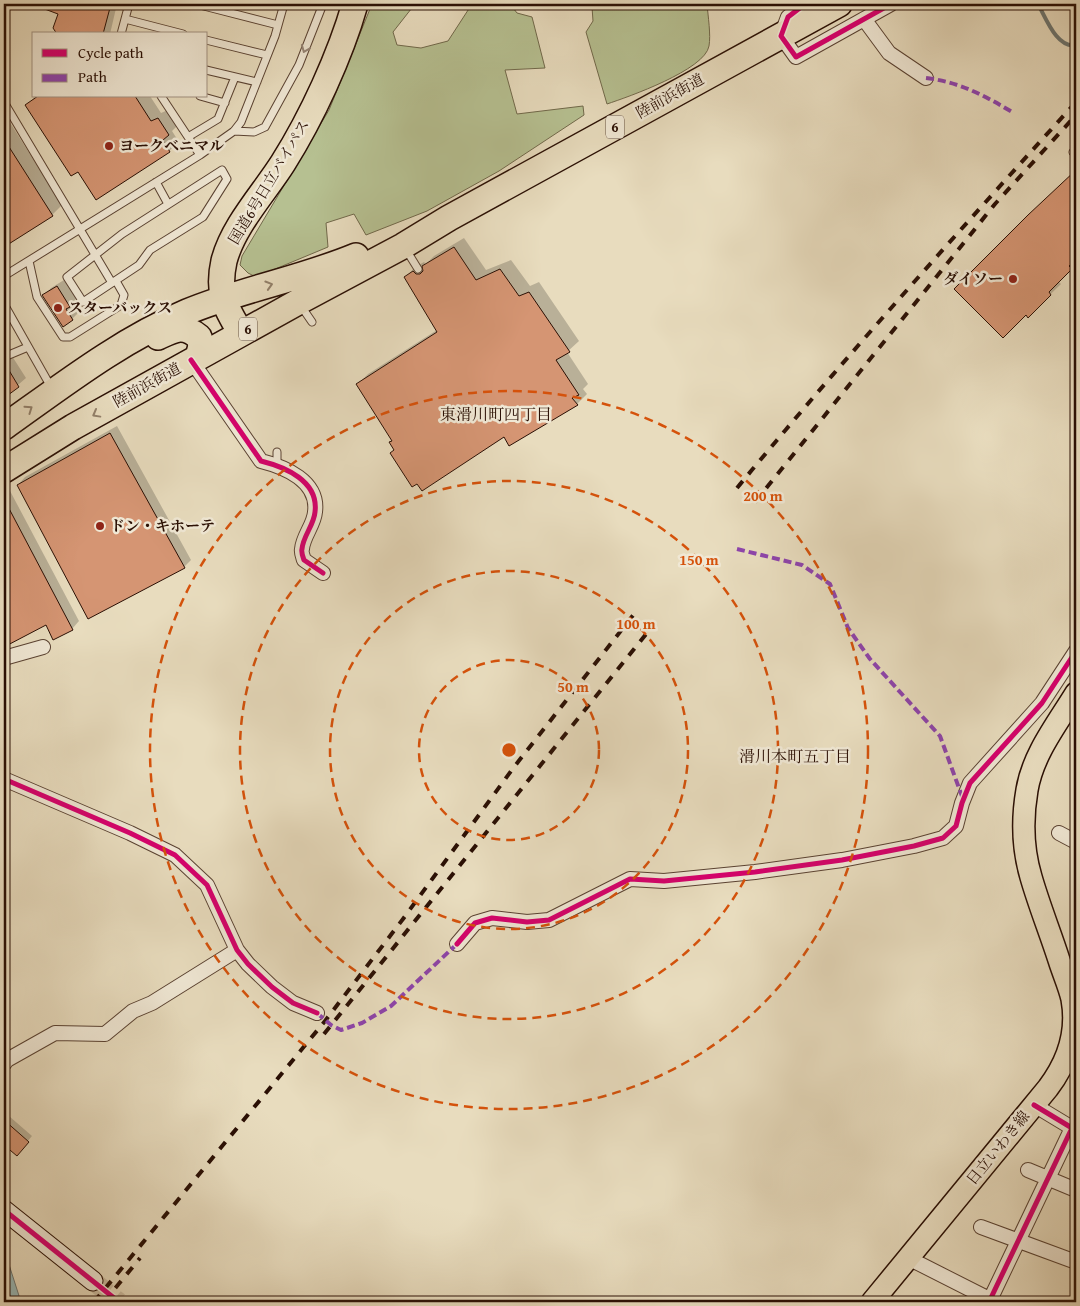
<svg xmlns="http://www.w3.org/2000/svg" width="1080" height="1306" font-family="'Gentium Book Plus','Noto Serif JP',serif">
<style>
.green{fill:#b6c091;stroke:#70684a}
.water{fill:#99bab9;stroke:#6d7671}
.shadow{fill:#0003}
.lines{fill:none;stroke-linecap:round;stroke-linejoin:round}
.stream{stroke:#6d7671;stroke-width:4}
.building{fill:#d59573;stroke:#2a0f04}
.secondary-tunnel{stroke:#ccbda2;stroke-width:19;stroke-dasharray:19 9;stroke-linecap:butt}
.lane-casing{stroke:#5a4232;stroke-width:9}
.street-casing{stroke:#5a4232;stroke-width:16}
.secondary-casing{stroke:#2a0f04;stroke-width:21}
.primary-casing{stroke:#2a0f04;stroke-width:24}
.highway-casing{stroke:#2a0f04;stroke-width:28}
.lane{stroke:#f0e8d5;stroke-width:7}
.street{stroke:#f0e8d5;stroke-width:14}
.secondary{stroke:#f0e8d5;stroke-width:19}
.primary{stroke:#e8dcbe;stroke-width:21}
.highway{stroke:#e8dcbe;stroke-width:25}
.rail{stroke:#2a0f04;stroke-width:4;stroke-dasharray:9 9;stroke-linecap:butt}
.quiet{stroke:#8e44ad;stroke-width:4;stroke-dasharray:8 4;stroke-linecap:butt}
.cycleway-casing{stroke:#f0e8d5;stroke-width:8}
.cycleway{stroke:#d6006c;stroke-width:5}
.oneway{stroke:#978677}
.oneway2{stroke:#92806a}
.ring{fill:none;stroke:#d5520b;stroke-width:2.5;stroke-dasharray:9 6}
.poi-dot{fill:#8f2418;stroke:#f0e8d5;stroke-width:2}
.labels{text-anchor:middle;stroke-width:5;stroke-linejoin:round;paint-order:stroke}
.shield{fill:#f0e8d5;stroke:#655043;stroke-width:1}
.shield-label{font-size:14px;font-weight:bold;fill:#2a0f04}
.street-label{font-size:15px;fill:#2a0f04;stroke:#f0e8d5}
.poi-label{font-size:15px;font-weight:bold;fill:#2a0f04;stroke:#f0e8d5;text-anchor:start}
.neighbourhood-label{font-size:16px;fill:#2a0f04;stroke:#f0e8d5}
.centre{fill:#d5520b;stroke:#f0e8d5;stroke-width:2.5}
.ring-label{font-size:15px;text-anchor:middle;font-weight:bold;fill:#d5520b;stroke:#f0e8d5;stroke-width:5;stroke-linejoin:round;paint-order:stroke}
</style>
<rect width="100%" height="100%" fill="#e8dcbe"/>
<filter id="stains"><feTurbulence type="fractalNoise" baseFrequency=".004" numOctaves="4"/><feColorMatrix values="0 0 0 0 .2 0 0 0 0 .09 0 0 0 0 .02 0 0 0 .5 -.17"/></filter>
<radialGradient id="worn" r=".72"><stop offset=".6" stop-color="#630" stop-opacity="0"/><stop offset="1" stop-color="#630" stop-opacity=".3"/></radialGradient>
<path class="green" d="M372,4h43l-22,28 4,13 24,3 27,-7 24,-37h38l7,9 15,4 13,51 -40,2 12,44 66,-8 1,9 -85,56 -72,40 -61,24 -12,-21 -28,9 2,24 -72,30 -8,-4 -8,-8 2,-9 87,-146z
M586,4h121c1,12 4,31 2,42 -4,24 -81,51 -102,58l-21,-72 7,-11 -1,-14z"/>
<path class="water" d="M901,4h77c-19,8 -53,3 -75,2z
M4,1249l17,53h-9c-7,-21 -8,-30 -8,-53z"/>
<path class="shadow" d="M53,4h64l-7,30h-52l2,-21 -9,-3z
M36,96h114l11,17 7,-3 10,15 -6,6 7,11 -10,9 -91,19 -51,-65z
M4,113l58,92 -10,10 -48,30z
M1076,171v92l-18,18 3,3 -33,32 12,-111z
M464,238l22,32 25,-10 19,26 9,-4 40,59 -12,11 21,32 -5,5 4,5 -10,10 -73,32 -109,14 -2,-10 -35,-56 10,-10 69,-44 -32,-52 10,-11 9,-5 2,2 8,-8z
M64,280l13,18 -4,4 6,10 -7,7 -28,-24 7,-7z
M12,356l14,22 -22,19v-35z
M117,426l74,134 -7,7 -166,-82 7,-8z
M9,489l70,132 -7,8 -26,-5 -42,22v-154z
M9,1116l23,20 -15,18 -13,-11v-21z"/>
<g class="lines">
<path class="stream" d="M1038,4c8,14 19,45 38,41"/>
</g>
<path class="building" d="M34,4h77l-8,30h-46l-4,-6 5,-14 -24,-9z
M38,96h97l16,25 7,-3 11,17 -6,5 7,12 -74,48 -18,-28 -7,4 -46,-71z
M4,139l49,77 -49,31z
M1076,170v90l-7,6 3,3 -23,23 2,3 -23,23 -2,-3 -23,23 -49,-49 74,-74z
M454,247l22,33 24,-11 19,27 10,-4 41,60 -14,8 23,35 -7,3 6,7 -69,41 -5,-9 -82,54 -5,-7 -5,3 -22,-34 4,-3 -5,-8 3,-1 -36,-57 81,-52 -33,-55 9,-6 3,3h4l3,-3 -1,-5z
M57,286l13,21 -4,2 7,11 -10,7 -21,-32z
M4,362l15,25 -15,11z
M110,433l75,135 -97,51 -71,-134z
M4,499l69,131 -20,10 -7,-15 -42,22z
M4,1120l25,22 -12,14 -13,-11z"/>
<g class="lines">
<path class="secondary-tunnel" d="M93,1281l26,21"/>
<g class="lane-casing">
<path id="lane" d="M196,4l82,21
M125,19l58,15
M121,34l8,-30
M206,40l61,15
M206,70l51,12
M161,96l39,59
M200,96l25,7
M4,102l108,181
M234,131l20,1 11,-5 34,-62 24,-61
M188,137l30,-18 17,-42
M1073,152l3,2
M222,170l5,9 -24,38 -53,33 -11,15 -56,37 -16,-25 55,-43z
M156,182l12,22
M405,248l13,21
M29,261l8,36 26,40h7l51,-32 3,-10 -8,-14
M4,276l196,-121 34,-24 7,-9 34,-86 9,-32
M4,304l47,83
M301,306l11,16
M4,357l24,-10
M277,452v13"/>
</g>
<g class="street-casing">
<path id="street" d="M805,4l-17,13 -7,19 15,21 95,-53
M864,19l25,34 37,25
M191,360l70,101c24,6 58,20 54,51 -1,13 -12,24 -13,37 -1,3 1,8 2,11l19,13
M4,658l39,-11
M4,779l126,54 45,22 32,30 30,65 11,14 24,23 21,16 24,10
M1059,833l17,9
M457,944l18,-21 17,-5 35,4 22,-2 81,-41 34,2 91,-9 87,-12 72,-14 29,-8 13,-12 6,-23 8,-20 72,-80 34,-52
M4,1064l3,-4 48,-27 50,1 28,-23 19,-8 85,-53
M1028,1170l48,20
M981,1227l95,35
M910,1256l6,6 79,40
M989,1302l83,-174 -38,-23"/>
</g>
<g class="secondary-casing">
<path id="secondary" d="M4,1210l89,71"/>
</g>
<g class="primary-casing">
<path id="primary" d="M872,1302l176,-214c19,-25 30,-56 24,-89 -3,-13 -9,-26 -13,-39 -9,-28 -20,-55 -28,-83 -8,-27 -9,-58 -4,-87 6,-36 30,-66 49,-97"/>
</g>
<g class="highway-casing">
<path id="highway" d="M241,333c-16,-26 -24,-40 -17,-72 9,-35 40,-68 59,-98 29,-46 57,-107 72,-159
M158,337c17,-8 25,-13 41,0l2,9 -3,11
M4,427c59,-42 117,-87 183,-115 55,-23 114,-33 169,-56
M4,470l69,-43 225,-125 105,-56 46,-28 390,-214"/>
</g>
<use href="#lane" class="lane"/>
<use href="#street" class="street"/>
<use href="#secondary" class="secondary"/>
<use href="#primary" class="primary"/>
<use href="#highway" class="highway"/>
<path class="rail" d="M737,488c109,-132 224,-259 339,-386
M755,502l240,-298 81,-89
M324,1034l331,-411
M94,1302l231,-281 78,-102 111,-152 124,-158
M104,1302l36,-44"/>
<path class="quiet" d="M926,78c34,4 59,18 88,35
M737,549l65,16 28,19 18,44 22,31 70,77 23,63
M317,1013l14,12 10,5 21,-7 29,-17 66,-62"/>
<g class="cycleway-casing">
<path id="cycleway" d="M805,4l-17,13 -7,19 15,21 95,-53
M191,360l70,101c24,6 58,20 54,51 -1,13 -12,24 -13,37 -1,3 1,8 2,11l19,13
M4,779l126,54 45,22 32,30 30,65 11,14 24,23 21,16 24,10
M457,944l18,-21 17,-5 35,4 22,-2 81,-41 34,2 91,-9 87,-12 72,-14 29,-8 13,-12 6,-23 8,-20 72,-80 34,-52
M4,1210l115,92
M989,1302l83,-174 -38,-23"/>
</g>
<use href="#cycleway" class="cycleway"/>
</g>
<defs><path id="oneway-chevron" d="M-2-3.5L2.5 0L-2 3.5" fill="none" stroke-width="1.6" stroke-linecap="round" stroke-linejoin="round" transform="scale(1.25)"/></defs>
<use class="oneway" href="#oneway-chevron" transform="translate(305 49) rotate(112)"/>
<g class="oneway2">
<use href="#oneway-chevron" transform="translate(269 285) rotate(-17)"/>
<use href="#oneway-chevron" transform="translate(29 409) rotate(-35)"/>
<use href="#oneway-chevron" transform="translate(96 414) rotate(151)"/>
</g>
<g class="ring">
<circle cx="509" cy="750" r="90"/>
<circle cx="509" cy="750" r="179"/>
<circle cx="509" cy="750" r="269"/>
<circle cx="509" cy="750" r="359"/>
</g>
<g class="poi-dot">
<circle cx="109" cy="146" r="5"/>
<circle cx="1013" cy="279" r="5"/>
<circle cx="58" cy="308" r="5"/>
<circle cx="100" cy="526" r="5"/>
</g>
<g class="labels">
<g class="shield">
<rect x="606" y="115.5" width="18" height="23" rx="4"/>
<rect x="239" y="317.5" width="18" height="23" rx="4"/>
</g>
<g class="shield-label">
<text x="615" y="132">6</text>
<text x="248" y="334">6</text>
</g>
<g class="street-label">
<text transform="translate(670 96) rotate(-29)" y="5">陸前浜街道</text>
<text transform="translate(269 182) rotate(-59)" y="5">国道6号日立バイパス</text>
<text transform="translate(147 385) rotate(-29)" y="5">陸前浜街道</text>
<text transform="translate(998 1148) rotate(-51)" y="5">日立いわき線</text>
</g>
<g class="poi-label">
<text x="119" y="151">ヨークベニマル</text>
<text x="1003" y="284" text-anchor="end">ダイソー</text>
<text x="68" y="313">スターバックス</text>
<text x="110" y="531">ドン・キホーテ</text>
</g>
<g class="neighbourhood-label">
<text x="496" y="420">東滑川町四丁目</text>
<text x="795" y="762">滑川本町五丁目</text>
</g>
</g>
<circle cx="509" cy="750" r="8" class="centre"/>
<g class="ring-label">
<text x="763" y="501">200 m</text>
<text x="699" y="565">150 m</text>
<text x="636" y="629">100 m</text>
<text x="573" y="692">50 m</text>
</g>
<rect width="1080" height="1306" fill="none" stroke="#e8dcbe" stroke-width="20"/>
<rect x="5" y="5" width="1070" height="1296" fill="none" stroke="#2a0f04" stroke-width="2.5"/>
<rect x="10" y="10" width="1060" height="1286" fill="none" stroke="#2a0f04"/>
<rect x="32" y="32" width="175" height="65" fill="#f0e8d5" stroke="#a19181"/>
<rect x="42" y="49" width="25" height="8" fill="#d6006c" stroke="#a19181"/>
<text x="78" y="58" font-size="15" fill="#2a0f04">Cycle path</text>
<rect x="42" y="74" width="25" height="8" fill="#8e44ad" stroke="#a19181"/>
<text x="78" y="82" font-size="15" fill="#2a0f04">Path</text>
<rect width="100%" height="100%" filter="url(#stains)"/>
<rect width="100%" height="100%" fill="url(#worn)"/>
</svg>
